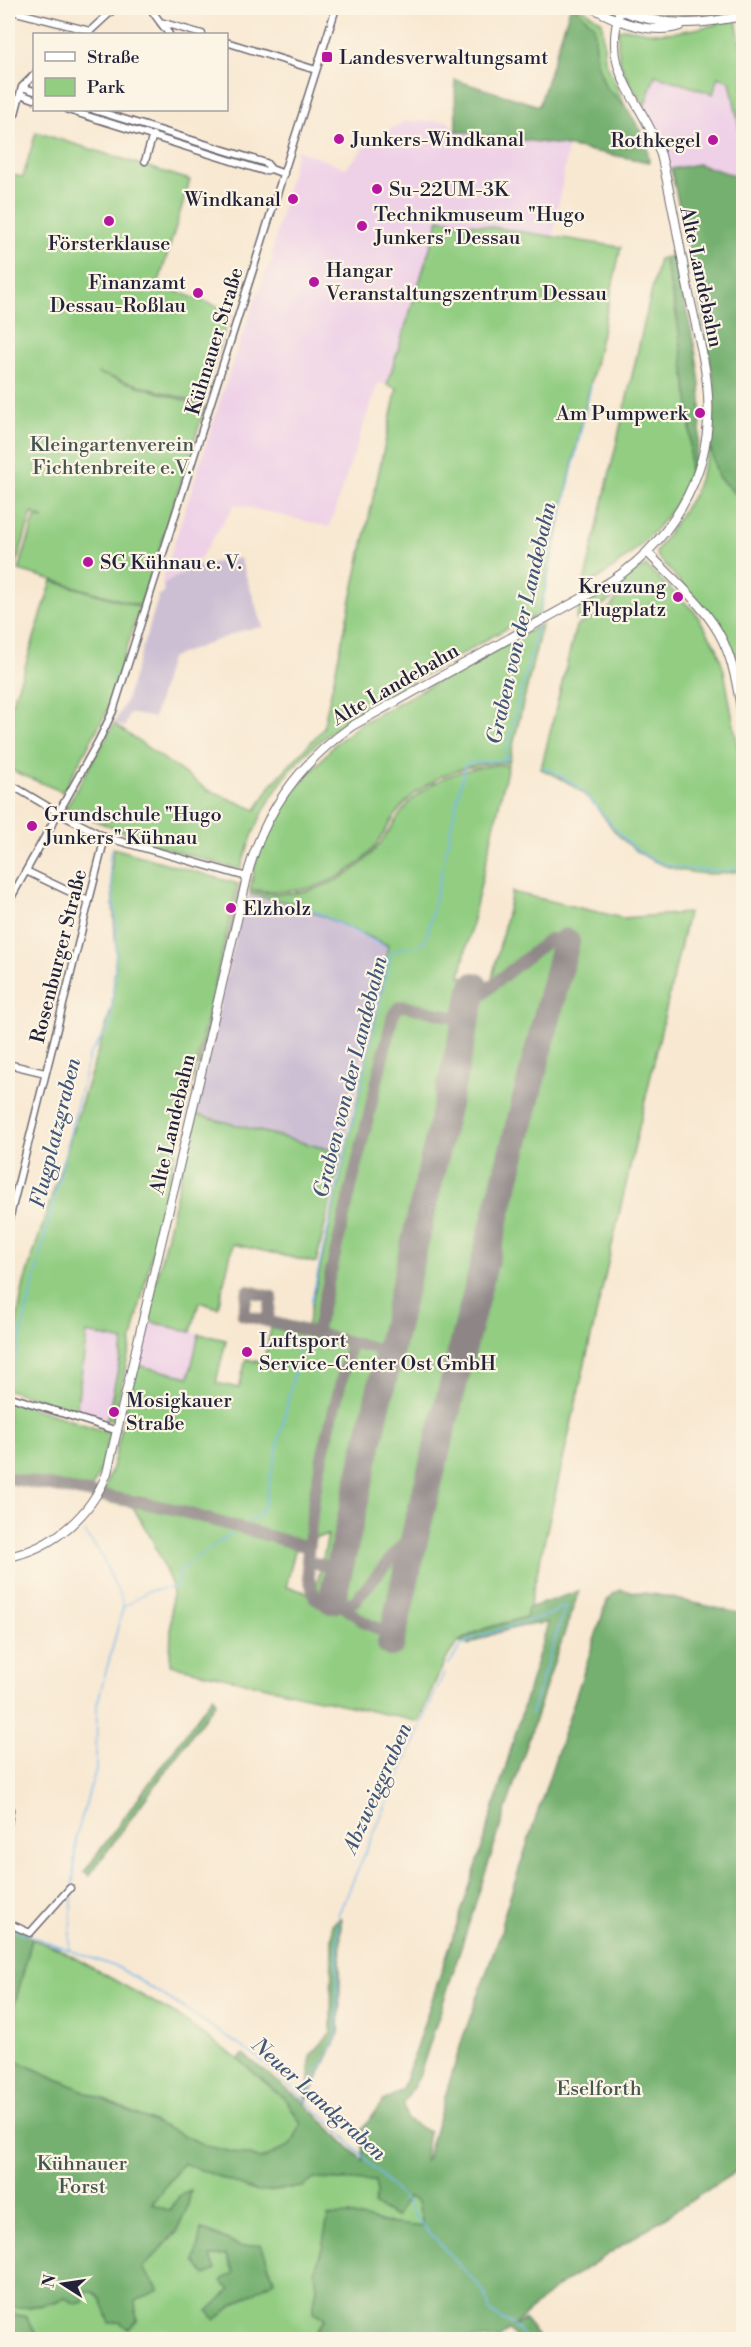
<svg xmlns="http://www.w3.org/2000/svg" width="751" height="2347" font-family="'Libre Bodoni',serif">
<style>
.built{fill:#eed0e7}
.industrial{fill:#ccbed3}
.green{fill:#92cd82;stroke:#5a785e;stroke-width:1.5;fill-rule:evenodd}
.forest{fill:#75b070;stroke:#4c6956;stroke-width:1.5}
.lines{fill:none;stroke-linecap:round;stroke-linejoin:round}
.stream{stroke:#7ab9ee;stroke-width:1.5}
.taxiway{stroke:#8d8586;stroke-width:12}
.runway{stroke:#8d8586;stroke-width:28}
.minor-casing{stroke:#6d6770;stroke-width:9}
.major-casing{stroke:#6d6770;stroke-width:10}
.minor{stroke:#fff;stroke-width:6}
.major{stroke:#fff;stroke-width:8}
.rail-casing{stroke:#22223b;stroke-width:4}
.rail{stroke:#fcf5e5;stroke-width:1.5;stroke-dasharray:4.5;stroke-linecap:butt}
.major-bridge-casing{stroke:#6d6770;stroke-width:10;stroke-linecap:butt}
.major-bridge{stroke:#fff;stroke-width:8}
.poi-dot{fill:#b5179e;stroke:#fcf5e5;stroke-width:2}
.labels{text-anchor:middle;stroke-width:4.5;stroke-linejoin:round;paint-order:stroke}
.poi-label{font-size:20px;fill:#22223b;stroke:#fcf5e5;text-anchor:start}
.street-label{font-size:20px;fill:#22223b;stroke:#fcf5e5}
.park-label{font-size:20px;fill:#445550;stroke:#fcf5e5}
.water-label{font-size:21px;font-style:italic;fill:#41577a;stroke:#fcf5e5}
</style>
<rect width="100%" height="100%" fill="#fcf5e5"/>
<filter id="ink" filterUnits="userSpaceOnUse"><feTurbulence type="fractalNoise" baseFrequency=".0167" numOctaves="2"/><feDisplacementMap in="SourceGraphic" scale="12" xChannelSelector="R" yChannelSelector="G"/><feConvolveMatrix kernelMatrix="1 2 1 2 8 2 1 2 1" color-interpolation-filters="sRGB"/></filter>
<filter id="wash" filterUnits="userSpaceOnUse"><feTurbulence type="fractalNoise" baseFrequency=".008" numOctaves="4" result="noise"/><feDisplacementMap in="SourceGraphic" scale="24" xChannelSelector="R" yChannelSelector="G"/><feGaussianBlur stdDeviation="1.35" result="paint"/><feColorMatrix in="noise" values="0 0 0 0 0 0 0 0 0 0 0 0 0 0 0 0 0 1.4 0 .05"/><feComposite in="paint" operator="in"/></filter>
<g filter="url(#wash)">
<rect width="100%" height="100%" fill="#f8e8d1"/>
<path class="built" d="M655,75l58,19 5,-17 12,4 13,65v32l-45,-14 -27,5 -12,-37 -14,-27z
M405,121h42l10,10 111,16 -15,91 -114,-19 -52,166 -9,-2 -49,144 -94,-23 -40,62 -32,19 -1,-4 72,-223 33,-90 4,-5 2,-5 -2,-3 26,-105 49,18 27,-30z
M147,1321l52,13 -9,43 -53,-12z
M87,1333l38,8 -18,79 -31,-9z"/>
<path class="industrial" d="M240,558l23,69 -19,3 -74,28 -16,60 -25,-5 -4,14 -11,-3 12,-24 33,-105 5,-2 -1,-8 32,-19z
M250,894l45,10 93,41 -46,208 -147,-39 48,-209z"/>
<path class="green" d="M575,8h7l20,14 3,38 20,46 -20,-19 -8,-24 -3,-38z
M631,8h103l9,51v87l-13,-65 -12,-4 -5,17 -58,-19 -10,30c-20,-28 -29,-38 -27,-75 16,-4 28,4 43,3 19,0 39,-5 57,-9l-2,-10 -52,1z
M36,132l154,48 -32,105 73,26 -31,92 -103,-30 108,34 -47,147 -18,52 -121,-36 16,-53 8,2 -1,-2 -10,-4 -17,55 -7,-2v-376l4,-15 11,2z
M439,219l182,28 -82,369c-33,9 -64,31 -94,48 -100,55 -169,85 -204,204h-8l-95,-28 -1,2 -15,-11 -57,-22 49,-85 94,66 48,20 16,-26 51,-55 74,-341 -10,-3z
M664,258c14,61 28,127 26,191 0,8 1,19 -1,27 -15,46 -67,89 -106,112l76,-329z
M710,447l8,30 25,24v204l-9,-53 -21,-33 -56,-63 -1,-4 38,-58z
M646,566l49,46 22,36 7,23 19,104v95c-45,10 -89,0 -123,-33 -11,-11 -18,-25 -29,-36 -14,-15 -31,-24 -50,-32l35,-143c18,-10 50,-18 40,-44l20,-15 5,2z
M52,581l88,26 -34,106 -43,79 -55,-23v-56l16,-43z
M610,585l3,8 -2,7 -35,20 5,-19z
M542,624l-33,138c-40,1 -75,11 -104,41 -13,14 -21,33 -34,48 -31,35 -77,46 -121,38l8,-36 16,-39 62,-71 26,-20z
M496,765h12l-48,211 8,2 -7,29 -9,5 -2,9 6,10 -71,307 -11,6 -67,-17 72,-327 9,-55 -93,-41 -45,-10v-3c48,9 96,-5 127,-44 13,-15 21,-34 36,-48 23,-22 52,-31 83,-34z
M113,848l125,36 -125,537 -6,-1 17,-79 -37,-8 -11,78 -68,-21v-23l16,-84 88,-276 4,-57 -5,-80z
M241,884l1,1 -42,182 -2,-1z
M512,892l111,26 65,-5 -161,704c-18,5 -57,13 -69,26 -16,16 -30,58 -39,79l-249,-57 2,-79 -19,-45 -20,-34 -32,-6 13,-40 22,-96 53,12 10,-43 27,6 -10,43 23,5 7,-29 17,4 9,-38 100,26 7,10 -46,201 -4,2 -7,-1 6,-28 -31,7 -11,45 28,7 7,-27 7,2 3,3 -6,26 15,4 139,-604 4,-17 8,2z
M195,1114l147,39 -26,110 -83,-19 -15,64 -19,-6 -8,30 -44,-11z
M8,1400l102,33 -10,39 -10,19 -82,-16z
M32,1939l25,9 116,65 76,54 39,35 13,22 -10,21 -29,14 -55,-13 -199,-89v-27z
M183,2163l120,24 11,-8 61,2 2,13 31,3 10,5 6,25 -38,-4 -38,-8 -26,33 -7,23 2,16 -4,24 13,7 -13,18 1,3 -107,1 -9,-5 -1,5 -157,-1 -14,-22 -18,-4v-6c20,1 39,-1 57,-9l11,6 8,-2 1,-10h9l7,8 9,23 10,-1 8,7 9,-8 -2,-20 8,-33 35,-37 12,-40 -11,5 -9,15 -18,-7zM202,2229l39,18 20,-3 13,36 -41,25 -18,15 15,-30 -9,-9 14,-7 -8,-19 -16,2z"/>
<path class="forest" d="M570,8h5l19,17 3,38 8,23 20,20 21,32 3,24 -88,-17 -105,-14 -1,-51 84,26z
M698,164l45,14v323l-25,-24 -8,-30 4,-63 -13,-78 -30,-137z
M673,255c15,67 45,153 16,220l2,-53 -15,-112 -12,-52z
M621,1590l38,5 84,19v553l-189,122 -42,38 13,-7 15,19h-23l-8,-9 -10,9h-185l-1,-3 12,-18 -12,-7 4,-24 -2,-16 7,-23 6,-32 20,-1 38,8 37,4 -5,-25 -10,-5 -12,20 -22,-12 3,-11 -2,-13 -61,-2 -11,8 -46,5 -74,-29 -31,41 18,7 9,-15 12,-5c-7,39 -23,50 -48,77l16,22 -24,11 2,20 -9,8 -8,-7 -10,1 -9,-23 -7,-8h-9l-1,10 -8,2 -11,-6c-18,8 -37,10 -57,9v-250l199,89 55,13 29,-14 10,-21 -13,-22 -49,-42 4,-6 62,49 5,-28v-19l21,-23 1,-109 9,-7 -2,116 -34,71 58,57 -2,-30 22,-30 19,-11 75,-226 71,-241c-28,2 -55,9 -80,22l-10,-3 26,-13 42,-12 2,-9 51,-17 -31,89 -129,397 -15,26 3,17 22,12 -5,29 2,-1 37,-123 39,-108v-8l105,-320 7,-8z
M213,1696l3,6 -127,174 -5,-4z
M8,1925l19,7 5,7 -24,91z
M201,2229l40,18 20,-3 13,37 -41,24 -18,15 -7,-9 22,-21 -9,-9 13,-8 -8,-18 -15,2 5,13 -11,5 -10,-14z
M8,2313l18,4 14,22h-32z"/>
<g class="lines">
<path class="stream" d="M539,618l52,-233
M505,758l32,-132
M542,766c38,17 50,34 75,65 33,39 79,44 127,36
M300,904l85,42
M311,1303l80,-350c11,-9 26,-2 35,-13l39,-175 3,-2 41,-4
M8,1388l81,-332 21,-31 4,-43 3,-53 -8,-68 2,-10
M248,1523l11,-8 5,-9 38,-167
M77,1525l3,3
M167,1589l9,-2 6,-19 49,-34
M124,1607l24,-16 15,-2
M448,1665l13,-19 11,-7 78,-25 16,-9 -35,109
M338,1915l106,-242
M8,1928l111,40 68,42 74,50 78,71 68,72 10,16 68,74 5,19 25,14 12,14
M69,1948l7,-111 20,-68 1,-64 26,-97 -1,-8 -23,-49 -14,-18
M309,2092l28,-57 1,-115"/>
<path class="taxiway" d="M472,997l7,1 16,-15 55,-44 16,3
M267,1321l5,-24 -24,-6 -5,24 147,37
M316,1333l77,-318 6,-8 5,-1 62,14
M8,1478l161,30 139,39
M307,1561l2,17 6,20c14,9 27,10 41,2l61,-73
M339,1569l-32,-8 7,-63 8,-41 29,-115
M343,1606l21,16 29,14"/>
<path class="runway" d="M332,1600l142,-614
M391,1643l26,-116 149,-585"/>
</g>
</g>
<g filter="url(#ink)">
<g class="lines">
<g class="minor-casing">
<path id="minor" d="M150,8l10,14 42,12
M8,10l82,21
M160,22l9,12
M89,32l26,-24
M226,42l90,28
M22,87l12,4
M20,94l14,5
M68,110l196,61 7,-2 13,5
M94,110l172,53 5,6
M8,112l7,2 7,-27 12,-12
M145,161l8,-26
M8,783l54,32 43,22 142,40
M26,871l63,30
M8,903l91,-163 14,-29 223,-703
M8,1064l37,9
M8,1224l97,-387
M8,1396l110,35
M8,1779l2,31 -2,13
M8,1923l22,10 40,-45"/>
</g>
<g class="major-casing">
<path id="major" d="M593,8c24,14 60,27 87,18
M614,8c31,13 65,18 99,13
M647,552c26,27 60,55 76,89 13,27 16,58 21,86
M8,1557c45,-9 83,-42 99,-84l142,-604c17,-59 52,-107 103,-143l248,-138c68,-40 113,-111 108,-192 -2,-36 -13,-72 -20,-107 -9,-45 -16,-90 -27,-134 -18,-57 -61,-79 -41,-145"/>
</g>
<use href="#minor" class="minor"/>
<use href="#major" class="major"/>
<g class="rail-casing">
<path id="rail" d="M737,8l7,36"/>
</g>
<use href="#rail" class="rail"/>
<g class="major-bridge-casing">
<path id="major-bridge" d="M713,21l31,-5"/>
</g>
<use href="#major-bridge" class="major-bridge"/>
</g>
</g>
<g class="poi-dot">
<rect x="321" y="51" width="12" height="12" rx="3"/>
<circle cx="339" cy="139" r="6"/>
<circle cx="713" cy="140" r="6"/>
<circle cx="377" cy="189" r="6"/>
<circle cx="293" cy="199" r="6"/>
<circle cx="109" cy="221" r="6"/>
<circle cx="362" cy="226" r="6"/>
<circle cx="314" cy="282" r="6"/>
<circle cx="198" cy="293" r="6"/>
<circle cx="700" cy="413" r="6"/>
<circle cx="88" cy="562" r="6"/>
<circle cx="678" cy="597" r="6"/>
<circle cx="32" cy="826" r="6"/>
<circle cx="231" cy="908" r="6"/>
<circle cx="247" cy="1352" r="6"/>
<circle cx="114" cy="1412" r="6"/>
</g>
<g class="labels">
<g class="poi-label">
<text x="339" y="64">Landesverwaltungsamt</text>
<text x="351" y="146">Junkers-Windkanal</text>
<text x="701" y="147" text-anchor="end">Rothkegel</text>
<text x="389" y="196">Su-22UM-3K</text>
<text x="281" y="206" text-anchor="end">Windkanal</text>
<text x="374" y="221">Technikmuseum "Hugo<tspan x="374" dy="23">Junkers" Dessau</tspan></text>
<text x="109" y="250" text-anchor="middle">Försterklause</text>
<text x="326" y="277">Hangar<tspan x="326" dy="23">Veranstaltungszentrum Dessau</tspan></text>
<text x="186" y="289" text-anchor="end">Finanzamt<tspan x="186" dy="23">Dessau-Roßlau</tspan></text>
<text x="688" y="420" text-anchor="end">Am Pumpwerk</text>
<text x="100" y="569">SG Kühnau e. V.</text>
<text x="666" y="593" text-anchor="end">Kreuzung<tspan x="666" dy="23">Flugplatz</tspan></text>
<text x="44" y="821">Grundschule "Hugo<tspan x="44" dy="23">Junkers" Kühnau</tspan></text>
<text x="243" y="915">Elzholz</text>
<text x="259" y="1347">Luftsport<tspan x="259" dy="23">Service-Center Ost GmbH</tspan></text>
<text x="126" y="1407">Mosigkauer<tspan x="126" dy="23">Straße</tspan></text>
</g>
<g class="street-label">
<text transform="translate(702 277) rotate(78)" y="7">Alte Landebahn</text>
<text transform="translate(214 341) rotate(-73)" y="7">Kühnauer Straße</text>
<text transform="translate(395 684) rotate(-30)" y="7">Alte Landebahn</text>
<text transform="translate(58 956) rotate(-76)" y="7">Rosenburger Straße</text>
<text transform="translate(172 1124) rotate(-77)" y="7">Alte Landebahn</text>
</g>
<g class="park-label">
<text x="112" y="451">Kleingartenverein<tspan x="112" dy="23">Fichtenbreite e.V.</tspan></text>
<text x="599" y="2095">Eselforth</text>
<text x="82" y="2170">Kühnauer<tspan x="82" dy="23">Forst</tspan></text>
</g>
<g class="water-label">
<text transform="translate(521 623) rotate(-77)" y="7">Graben von der Landebahn</text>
<text transform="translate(350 1077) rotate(-76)" y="7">Graben von der Landebahn</text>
<text transform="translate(55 1133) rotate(-76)" y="7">Flugplatzgraben</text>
<text transform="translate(377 1788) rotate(-66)" y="7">Abzweiggraben</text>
<text transform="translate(319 2099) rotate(42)" y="7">Neuer Landgraben</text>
</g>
</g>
<rect width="751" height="2347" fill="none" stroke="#fcf5e5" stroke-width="30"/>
<rect x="33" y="33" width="195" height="78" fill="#fcf5e5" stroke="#a5a1a1" stroke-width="1.5"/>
<rect x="45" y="52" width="30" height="9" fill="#ffffff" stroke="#a5a1a1" stroke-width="1.5"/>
<text x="87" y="63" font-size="18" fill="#22223b">Straße</text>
<rect x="45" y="78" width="30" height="18" fill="#92cd82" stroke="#a5a1a1" stroke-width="1.5"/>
<text x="87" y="93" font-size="18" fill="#22223b">Park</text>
<g transform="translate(63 2284) rotate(282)" stroke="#fcf5e5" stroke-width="4.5" paint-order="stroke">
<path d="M0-4.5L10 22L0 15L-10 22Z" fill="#22223b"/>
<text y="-9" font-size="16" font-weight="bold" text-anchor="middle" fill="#22223b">N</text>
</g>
</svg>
